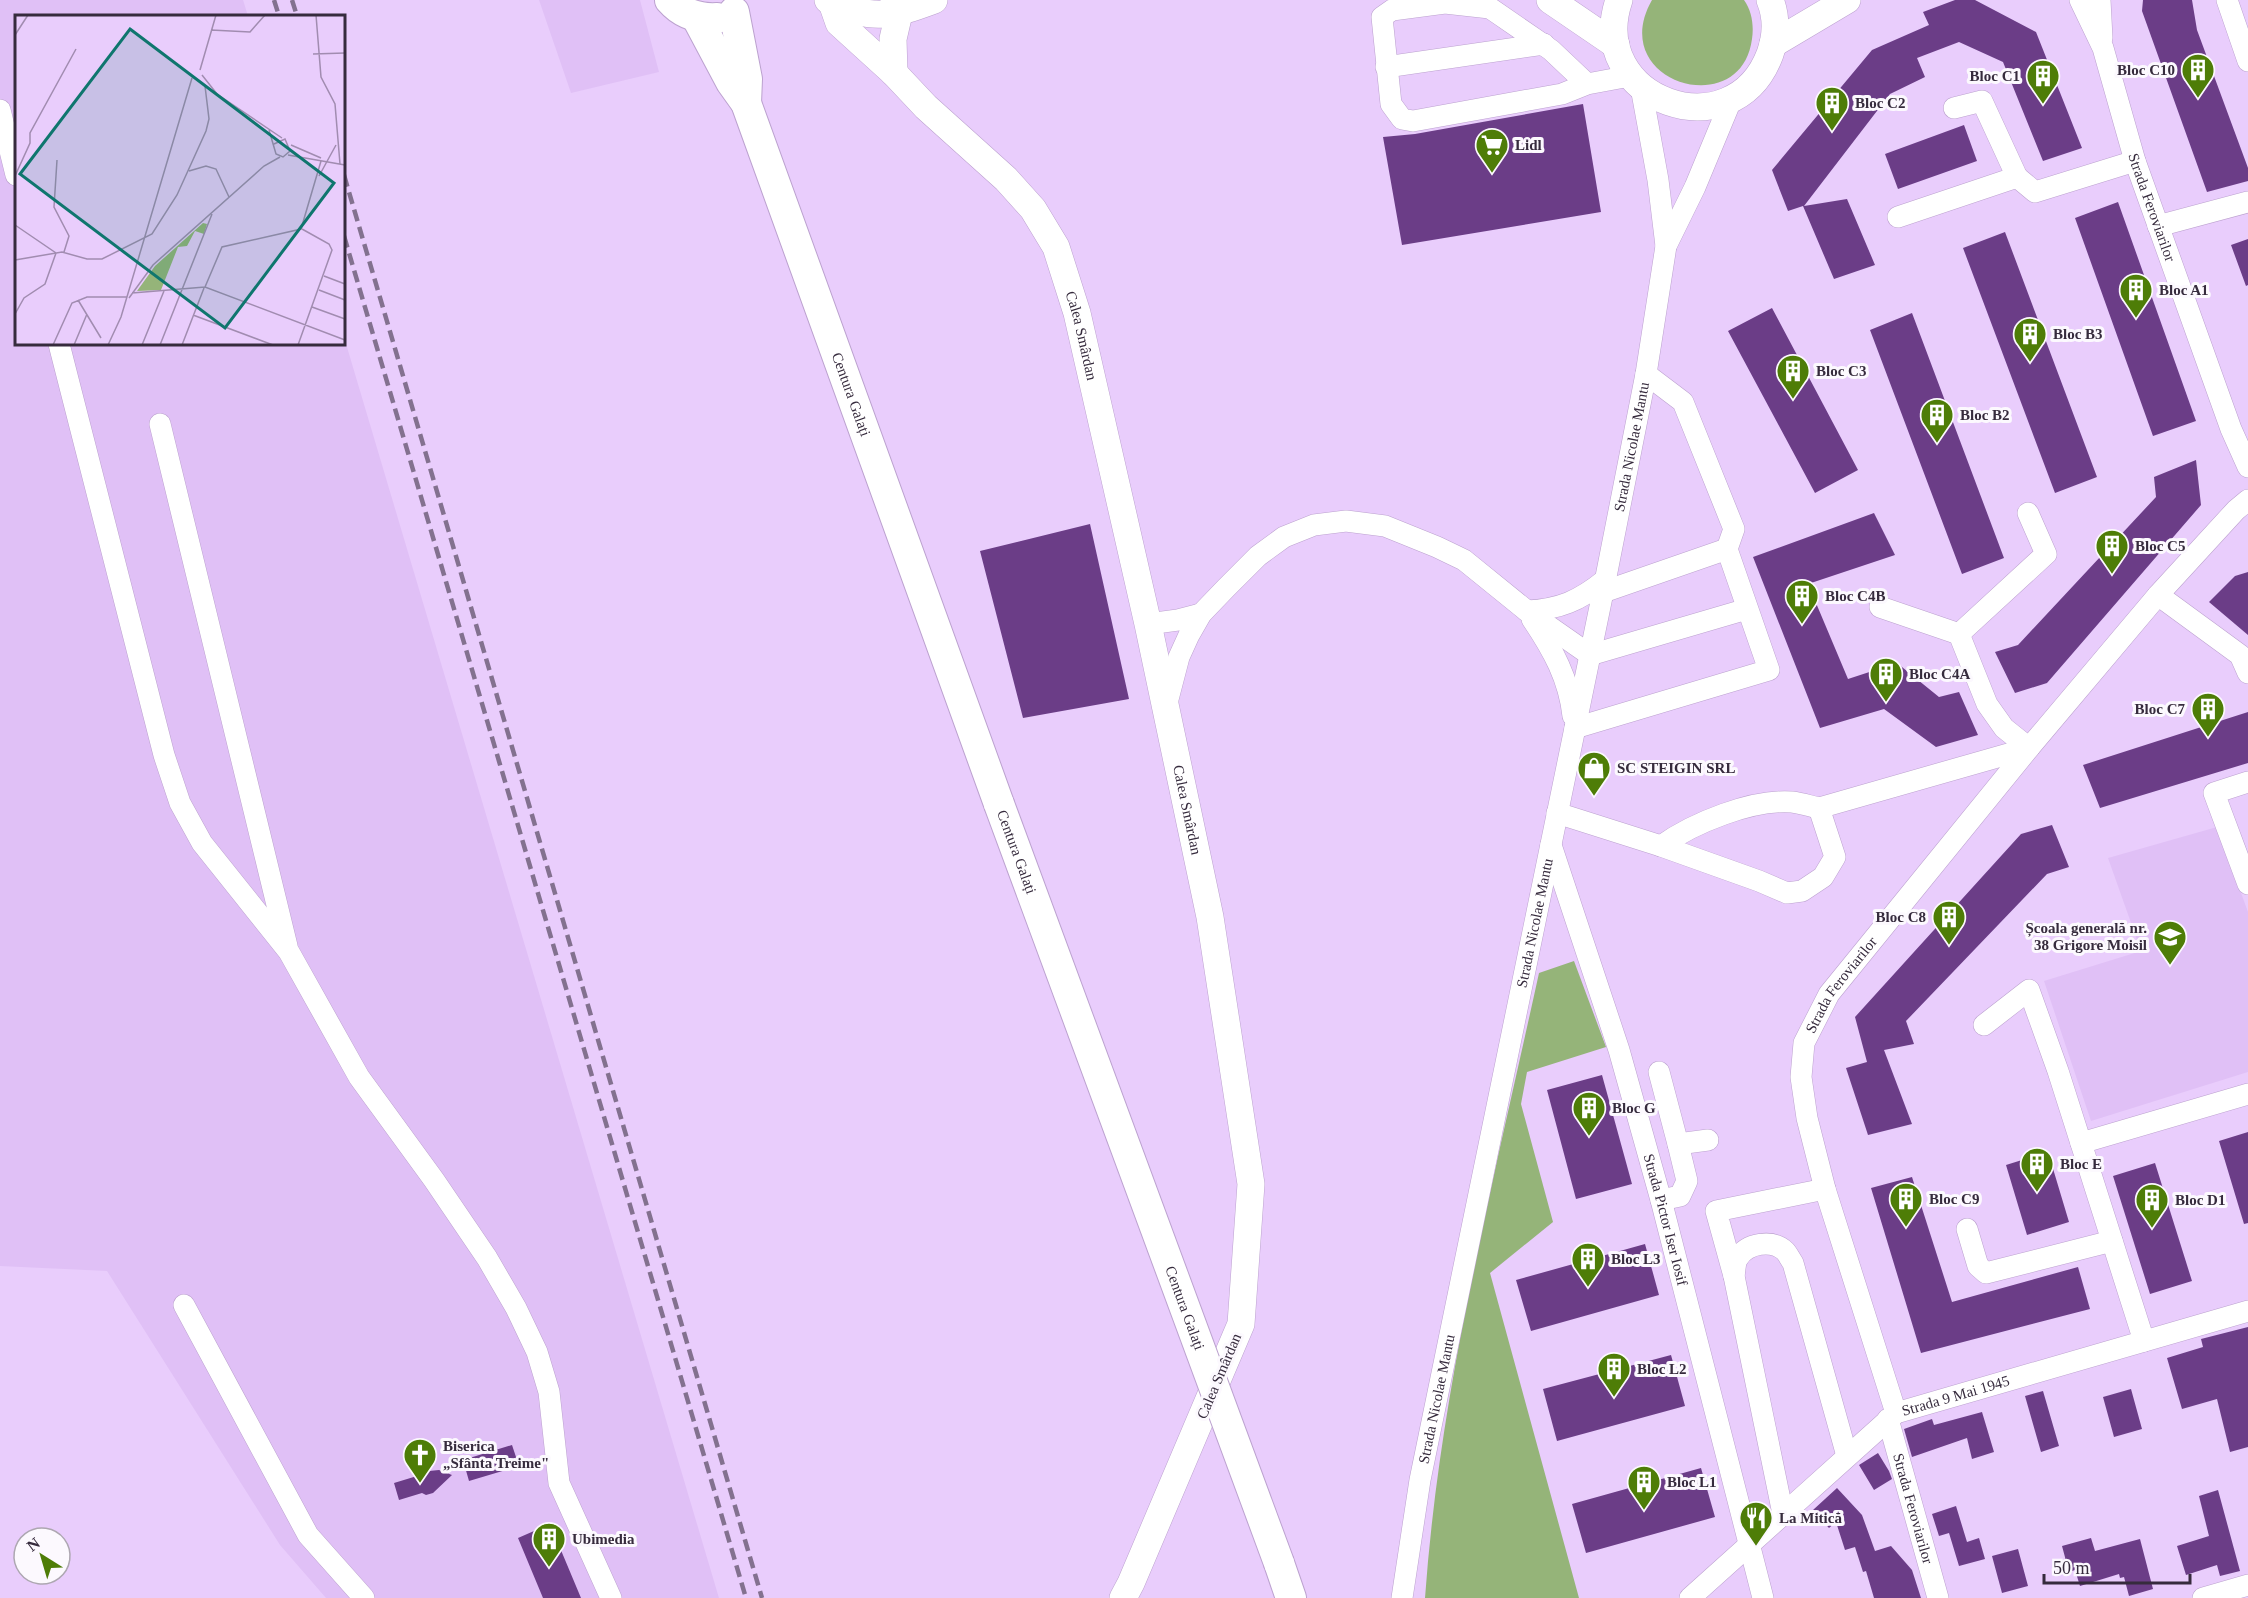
<svg xmlns="http://www.w3.org/2000/svg" width="2248" height="1598" font-family="Georgia,serif">
<style>
.built{fill:#e0c0f6}
.green{fill:#95b479}
.building{fill:#6b3d87}
.lines{fill:none;stroke-linecap:round;stroke-linejoin:round}
.minor-casing{stroke:#bca2cf;stroke-width:22}
.major-casing{stroke:#bca2cf;stroke-width:28}
.highway-casing{stroke:#bca2cf;stroke-width:32}
.minor{stroke:#fff;stroke-width:21}
.major{stroke:#fff;stroke-width:27}
.highway{stroke:#fff;stroke-width:30}
.rail{stroke:#83718f;stroke-width:4.5;stroke-dasharray:12 6;stroke-linecap:butt}
.highway-bridge-casing{stroke:#bca2cf;stroke-width:32;stroke-linecap:butt}
.highway-bridge{stroke:#fff;stroke-width:30}
.labels{text-anchor:middle;stroke-width:6;stroke-linejoin:round;paint-order:stroke}
.poi-label{font-size:15px;font-weight:bold;fill:#362b3d;stroke:#fcf9fe;text-anchor:start}
.street-label{font-size:15px;fill:#362b3d;stroke:#fcf9fe}
.inset-road{fill:none;stroke:#a18cb0;stroke-width:1.5}
.view{fill:#0f766e;fill-opacity:0.15;stroke:#0f766e;stroke-width:3}
.inset-edge{fill:none;stroke:#362b3d;stroke-width:3}
</style>
<rect width="100%" height="100%" fill="#e9cdfc"/>
<path class="built" d="M0,0h243l5,16h-232v328h328v-7l375,1261h-393l-46,-53 -173,-274 -107,-5z
M539,0h101l19,72 -88,21z
M2217,827l31,85v160l-157,49 -47,-140 97,-30 -33,-93z"/>
<path class="green" d="M1652,0h92c8,11 10,26 8,39 -11,84 -147,43 -100,-39z
M1574,961l32,86 -79,25 -6,32 32,118 -63,51 89,325h-154c15,-211 69,-419 114,-625z"/>
<path class="building" d="M1955,0h20l61,32 46,116 -39,13 -40,-99 -44,-20 -42,16 8,19 -35,17 -86,112 43,-7 28,66 -41,14 -31,-73 -15,5 -16,-41 100,-120 57,-25 -6,-13z
M2143,0h49l5,30 51,138v13l-41,11 -65,-181z
M1583,104l18,108 -199,33 -19,-108 32,-3z
M1964,125l13,36 -79,28 -13,-35z
M2118,202l78,219 -43,15 -78,-218z
M2005,232l92,245 -42,16 -92,-245z
M2248,239v46l-2,1 -15,-41z
M1772,308l86,162 -43,23 -87,-162z
M1912,313l92,245 -42,16 -92,-244z
M2196,460l5,45 -154,178 -32,10 -20,-41 23,-7 138,-148 -2,-20z
M1874,513l21,42 -87,29 40,95 49,-16 42,34 20,-5 19,43 -42,12 -52,-38 -64,19 -67,-171z
M1090,524l39,175 -106,19 -43,-167z
M2248,572v63l-39,-33 26,-26z
M2248,712v51l-148,45 -17,-43z
M2052,825l17,42 -22,7 -141,147 8,23 -30,6 28,74 -44,11 -22,-67 21,-6 -12,-45 166,-183z
M1602,1075l30,109 -56,15 -29,-109z
M2248,1132v91l-4,1 -25,-83z
M2048,1152l21,70 -42,13 -21,-70z
M2155,1163l37,118 -42,13 -37,-118z
M1912,1177l40,125 126,-35 12,42 -169,44 -50,-165z
M1645,1244l14,51 -128,36 -15,-51z
M2248,1327v120l-18,5 -13,-53 -35,10 -15,-51 36,-11 -2,-8z
M1671,1355l14,51 -128,35 -14,-52z
M2131,1389l11,40 -28,8 -11,-40z
M2043,1391l16,55 -18,6 -16,-56z
M1982,1412l12,40 -22,7 -5,-21 -55,19 -8,-28 28,-10 2,6z
M512,1445l7,21 -50,15 -6,-21z
M1878,1453l11,18 3,8 -18,11 -15,-25z
M1701,1468l14,49 -129,36 -14,-49z
M425,1469l4,2 10,-1 13,5 -19,18 -7,2 -4,-2 -23,7 -5,-17 23,-7 2,-5z
M1837,1488l25,27 13,36 16,-5 21,24 9,28h-47l-8,-27 -3,1 -8,-25 -10,3 -9,-28 -7,6 -16,-18z
M2218,1490l22,81 -20,5 -3,-11 -31,10 -9,-29 32,-10 -10,-40z
M1956,1506l11,36 12,-4 6,21 -26,7 -10,-33 -10,3 -7,-22z
M550,1524l31,74h-38l-25,-60z
M2091,1538l4,13 45,-12 13,50 -24,7 -5,-19 -4,1 -1,-4 -39,12 -5,-16 -6,2 -7,-26z
M2018,1549l10,37 -26,7 -10,-37z"/>
<g class="lines">
<g class="minor-casing">
<g id="minor">
<path id="s1" d="M2080,0l23,48 32,113 96,268 17,38"/>
<path d="M2100,0l2,38"/>
<path d="M2227,0l21,61"/>
<path d="M1386,67l158,-23"/>
<path d="M1587,84l-36,-34 -61,-42 -45,-5 -53,7 -10,7 9,87 11,15 11,2 149,-27 25,-10 43,-8"/>
<path d="M1641,87l17,93 8,66"/>
<path d="M1954,108l28,-7 35,76"/>
<path d="M0,110l16,65"/>
<path d="M1898,217l119,-40 18,15 100,-31"/>
<path d="M2158,226l90,-24"/>
<path d="M59,344l105,411 16,48 22,40 87,109 70,125 75,103 53,78 29,50 21,44 12,40 10,91 52,115"/>
<path d="M160,424l127,522"/>
<path d="M1603,592l124,-43"/>
<path d="M2158,595l82,60 8,18"/>
<path d="M1880,607l79,27 28,70 17,24 25,20"/>
<path d="M1527,611c33,-2 52,-10 78,-31"/>
<path d="M1532,619c21,31 37,60 41,97"/>
<path d="M1148,624l30,-4 23,-6"/>
<path d="M1959,634l87,-80 -18,-41"/>
<path d="M1590,655l157,-46"/>
<path d="M1167,703l12,-46 10,-22 12,-21 25,-26 32,-32 26,-19 30,-12 32,-4 39,5 52,21 27,13 63,51 63,44"/>
<path d="M1575,728l194,-58 -42,-121 7,-20 -51,-127 -37,-28"/>
<path d="M2248,782l-34,11 34,91"/>
<path d="M1557,813l104,33 98,35 28,12 15,-2 21,-14 12,-20 -16,-49"/>
<path id="s2" d="M1551,845l68,205 42,150 102,398"/>
<path d="M1661,846c32,-23 91,-47 131,-44 9,1 18,4 27,6l210,-60"/>
<path d="M1984,1025l45,-35 29,81 86,270"/>
<path d="M1659,1072l19,72"/>
<path d="M2081,1143l167,-49"/>
<path d="M1661,1200l19,-4 7,-15 -9,-37 30,-4"/>
<path d="M1967,1229l11,37 8,7 126,-32"/>
<path d="M1734,1276l-18,-65 109,-22"/>
<path d="M184,1305l124,230 56,63"/>
<path id="s3" d="M1896,1413l-71,-224 -18,-71 -6,-41 3,-34 25,-49 200,-246 129,-153 78,-85 12,-10"/>
<path id="s4" d="M1888,1419l50,179"/>
<path d="M1783,1514l-49,-238c1,-5 1,-14 4,-18 9,-15 34,-19 47,-7 3,3 5,8 8,12l54,193"/>
<path id="s5" d="M1402,1598l18,-118 183,-888 43,-218 20,-128 29,-59 37,-89"/>
<path id="s6" d="M1690,1598l206,-185 352,-102"/>
<path d="M2203,1598l45,-13"/>
</g>
</g>
<g class="major-casing">
<g id="major">
<path d="M828,0c45,21 60,17 106,0"/>
<path id="s7" d="M831,0l8,23 55,50 32,34 80,72 27,30 23,38 21,66 71,311 62,293 41,267 -10,140 -110,259 -8,15"/>
<path d="M1550,0l66,45"/>
<path d="M1619,0c-34,100 114,153 151,54 6,-17 7,-37 0,-54"/>
<path d="M1773,44l74,-44"/>
<path d="M894,73l-1,-34 6,-26 -5,-13"/>
</g>
</g>
<g class="highway-casing">
<g id="highway">
<path d="M670,0c13,15 29,19 47,18"/>
<path d="M734,12l13,67 -1,24"/>
<path id="s8" d="M697,18l34,64 15,21 253,701"/>
<path d="M1279,1563l12,35"/>
</g>
</g>
<use href="#minor" class="minor"/>
<use href="#major" class="major"/>
<use href="#highway" class="highway"/>
<path class="rail" d="M274,0l5,16
M292,0l5,16
M344,175l418,1423
M344,236l402,1362"/>
<g class="highway-bridge-casing">
<g id="highway-bridge">
<path id="s9" d="M999,804l280,759"/>
</g>
</g>
<use href="#highway-bridge" class="highway-bridge"/>
</g>
<defs>
<g id="building-pin" transform="scale(1.725)"><path d="M0 17L-7.5 6A9.5 9.5 0 1 1 7.5 6Z" fill="#4e7d07" stroke="#fcf9fe"/><path d="M-4-6H4V6H1V3H-1V6H-4ZM-2.5-4.3h1.7v1.8h-1.7ZM.8-4.3h1.7v1.8H.8ZM-2.5-1h1.7V.8h-1.7ZM.8-1h1.7V.8H.8Z" fill="#fff"/></g>
<g id="supermarket-pin" transform="scale(1.725)"><path d="M0 17L-7.5 6A9.5 9.5 0 1 1 7.5 6Z" fill="#4e7d07" stroke="#fcf9fe"/><path d="M-6-5.5h2.5l.6 2H6L4.5 2H-2.5L-4.4-4H-6ZM-1.5 3.2a1.3 1.3 0 1 0 .1 0ZM3 3.2a1.3 1.3 0 1 0 .1 0Z" fill="#fff"/></g>
<g id="shop-pin" transform="scale(1.725)"><path d="M0 17L-7.5 6A9.5 9.5 0 1 1 7.5 6Z" fill="#4e7d07" stroke="#fcf9fe"/><path d="M-5-2.5h2.3a2.7 3.5 0 0 1 5.4 0H5L5.5 6h-11ZM-1.5-2.5h3a1.5 2.3 0 0 0-3 0Z" fill="#fff"/></g>
<g id="school-pin" transform="scale(1.725)"><path d="M0 17L-7.5 6A9.5 9.5 0 1 1 7.5 6Z" fill="#4e7d07" stroke="#fcf9fe"/><path d="M0-5L7-2L0 1L-7-2ZM-4 1L0 2.5L4 1V4Q0 6-4 4Z" fill="#fff"/></g>
<g id="church-pin" transform="scale(1.725)"><path d="M0 17L-7.5 6A9.5 9.5 0 1 1 7.5 6Z" fill="#4e7d07" stroke="#fcf9fe"/><path d="M-1.2-6h2.4v3.5h3.3v2.4h-3.3V6h-2.4V-.1h-3.3v-2.4h3.3Z" fill="#fff"/></g>
<g id="restaurant-pin" transform="scale(1.725)"><path d="M0 17L-7.5 6A9.5 9.5 0 1 1 7.5 6Z" fill="#4e7d07" stroke="#fcf9fe"/><path d="M-5-6h1v4h1v-4h1v4h1v-4h1v5L-1.5 .5V6h-2V.5L-5-1ZM5-6V6H3V1.5H1.5Q1.5-4 5-6Z" fill="#fff"/></g>
</defs>
<g fill-rule="evenodd">
<use href="#building-pin" x="2198" y="70"/>
<use href="#building-pin" x="2043" y="76"/>
<use href="#building-pin" x="1832" y="103"/>
<use href="#supermarket-pin" x="1492" y="145"/>
<use href="#building-pin" x="2136" y="290"/>
<use href="#building-pin" x="2030" y="334"/>
<use href="#building-pin" x="1793" y="371"/>
<use href="#building-pin" x="1937" y="415"/>
<use href="#building-pin" x="2112" y="546"/>
<use href="#building-pin" x="1802" y="596"/>
<use href="#building-pin" x="1886" y="674"/>
<use href="#building-pin" x="2208" y="709"/>
<use href="#shop-pin" x="1594" y="768"/>
<use href="#building-pin" x="1949" y="917"/>
<use href="#school-pin" x="2170" y="937"/>
<use href="#building-pin" x="1589" y="1108"/>
<use href="#building-pin" x="2037" y="1164"/>
<use href="#building-pin" x="1906" y="1199"/>
<use href="#building-pin" x="2152" y="1200"/>
<use href="#building-pin" x="1588" y="1259"/>
<use href="#building-pin" x="1614" y="1369"/>
<use href="#church-pin" x="420" y="1455"/>
<use href="#building-pin" x="1644" y="1482"/>
<use href="#restaurant-pin" x="1756" y="1518"/>
<use href="#building-pin" x="549" y="1539"/>
</g>
<g class="labels">
<g class="poi-label">
<text x="2175" y="75" text-anchor="end">Bloc C10</text>
<text x="2020" y="81" text-anchor="end">Bloc C1</text>
<text x="1855" y="108">Bloc C2</text>
<text x="1515" y="150">Lidl</text>
<text x="2159" y="295">Bloc A1</text>
<text x="2053" y="339">Bloc B3</text>
<text x="1816" y="376">Bloc C3</text>
<text x="1960" y="420">Bloc B2</text>
<text x="2135" y="551">Bloc C5</text>
<text x="1825" y="601">Bloc C4B</text>
<text x="1909" y="679">Bloc C4A</text>
<text x="2185" y="714" text-anchor="end">Bloc C7</text>
<text x="1617" y="773">SC STEIGIN SRL</text>
<text x="1926" y="922" text-anchor="end">Bloc C8</text>
<text x="2147" y="933" text-anchor="end">Școala generală nr.<tspan x="2147" dy="17">38 Grigore Moisil</tspan></text>
<text x="1612" y="1113">Bloc G</text>
<text x="2060" y="1169">Bloc E</text>
<text x="1929" y="1204">Bloc C9</text>
<text x="2175" y="1205">Bloc D1</text>
<text x="1611" y="1264">Bloc L3</text>
<text x="1637" y="1374">Bloc L2</text>
<text x="443" y="1451">Biserica<tspan x="443" dy="17">„Sfânta Treime"</tspan></text>
<text x="1667" y="1487">Bloc L1</text>
<text x="1779" y="1523">La Mitică</text>
<text x="572" y="1544">Ubimedia</text>
</g>
<g class="street-label">
<text dy="5" stroke="none"><textPath href="#s1" startOffset="220">Strada Feroviarilor</textPath></text>
<text dy="5" stroke="none"><textPath href="#s7" startOffset="430">Calea Smârdan</textPath></text>
<text dy="5" stroke="none"><textPath href="#s8" startOffset="408">Centura Galați</textPath></text>
<text dy="5" stroke="none"><textPath href="#s5" startOffset="1174">Strada Nicolae Mantu</textPath></text>
<text dy="5" stroke="none"><textPath href="#s7" startOffset="916">Calea Smârdan</textPath></text>
<text dy="5" stroke="none"><textPath href="#s9" startOffset="51">Centura Galați</textPath></text>
<text dy="5" stroke="none"><textPath href="#s5" startOffset="688">Strada Nicolae Mantu</textPath></text>
<text dy="5" stroke="none"><textPath href="#s3" startOffset="453">Strada Feroviarilor</textPath></text>
<text dy="5" stroke="none"><textPath href="#s2" startOffset="392">Strada Pictor Iser Iosif</textPath></text>
<text dy="5" stroke="none"><textPath href="#s9" startOffset="537">Centura Galați</textPath></text>
<text transform="translate(1219 1376) rotate(-67)" y="5">Calea Smârdan</text>
<text dy="5" stroke="none"><textPath href="#s6" startOffset="339">Strada 9 Mai 1945</textPath></text>
<text dy="5" stroke="none"><textPath href="#s5" startOffset="202">Strada Nicolae Mantu</textPath></text>
<text dy="5" stroke="none"><textPath href="#s4" startOffset="93">Strada Feroviarilor</textPath></text>
</g>
</g>
<g transform="translate(15 15)">
<rect width="330" height="330" fill="#e9cdfc"/>
<path d="M188,208l4,1 -3,10 -9,-3 -8,15 -9,1 -17,43 -24,1 18,-25z" fill="#95b479"/>
<path class="inset-road" d="M301,0l5,62 14,27 5,60M196,15l39,2 15,-17M0,20l13,-20M298,39l32,-1M185,55l16,-55M187,60l15,19 65,44M254,115l7,24 7,3 7,-6 -5,-12 -11,5M276,130l30,13M273,140l57,10M42,145l-3,47 15,29 -5,16M174,156l17,-5 10,3 13,28M0,161l15,-33v-10l46,-84M304,161l17,-31M0,210l41,28 -11,31 -21,14 -9,16M0,245l47,-8 25,7h15l50,-25 25,-39 29,-64 3,-12 -4,-33M309,261l21,8M190,272l17,-40 79,-18 20,-68M304,275l26,10M117,278l73,-6 140,53M114,283l24,-33 111,-99 16,-9M63,285l23,38M297,292l33,12M178,300l80,30M38,330l19,-42 15,-6h40M59,330l13,-31M93,330l13,-28 71,-239M127,330l22,-54M145,330l52,-131M167,330l22,-57M283,330l34,-95 -3,-6 -27,-15"/>
<path class="view" d="M115,14l204,154 -109,145 -205,-154z"/>
<rect width="330" height="330" class="inset-edge"/>
</g>
<g transform="translate(42 1556) rotate(323)"><circle r="28" fill="#fcf9fe" stroke="#ada7b1" stroke-width="1.5"/>
<path d="M0-4.5L10 22L0 15L-10 22Z" fill="#4e7d07"/>
<text y="-9" font-size="16" font-weight="bold" text-anchor="middle" fill="#362b3d">N</text>
</g>
<path d="M2044 1574v9h146v-9" fill="none" stroke="#362b3d" stroke-width="3"/>
<text x="2053" y="1574" font-size="18" fill="#362b3d" stroke="#fcf9fe" stroke-width="4.5" paint-order="stroke">50 m</text>
</svg>
